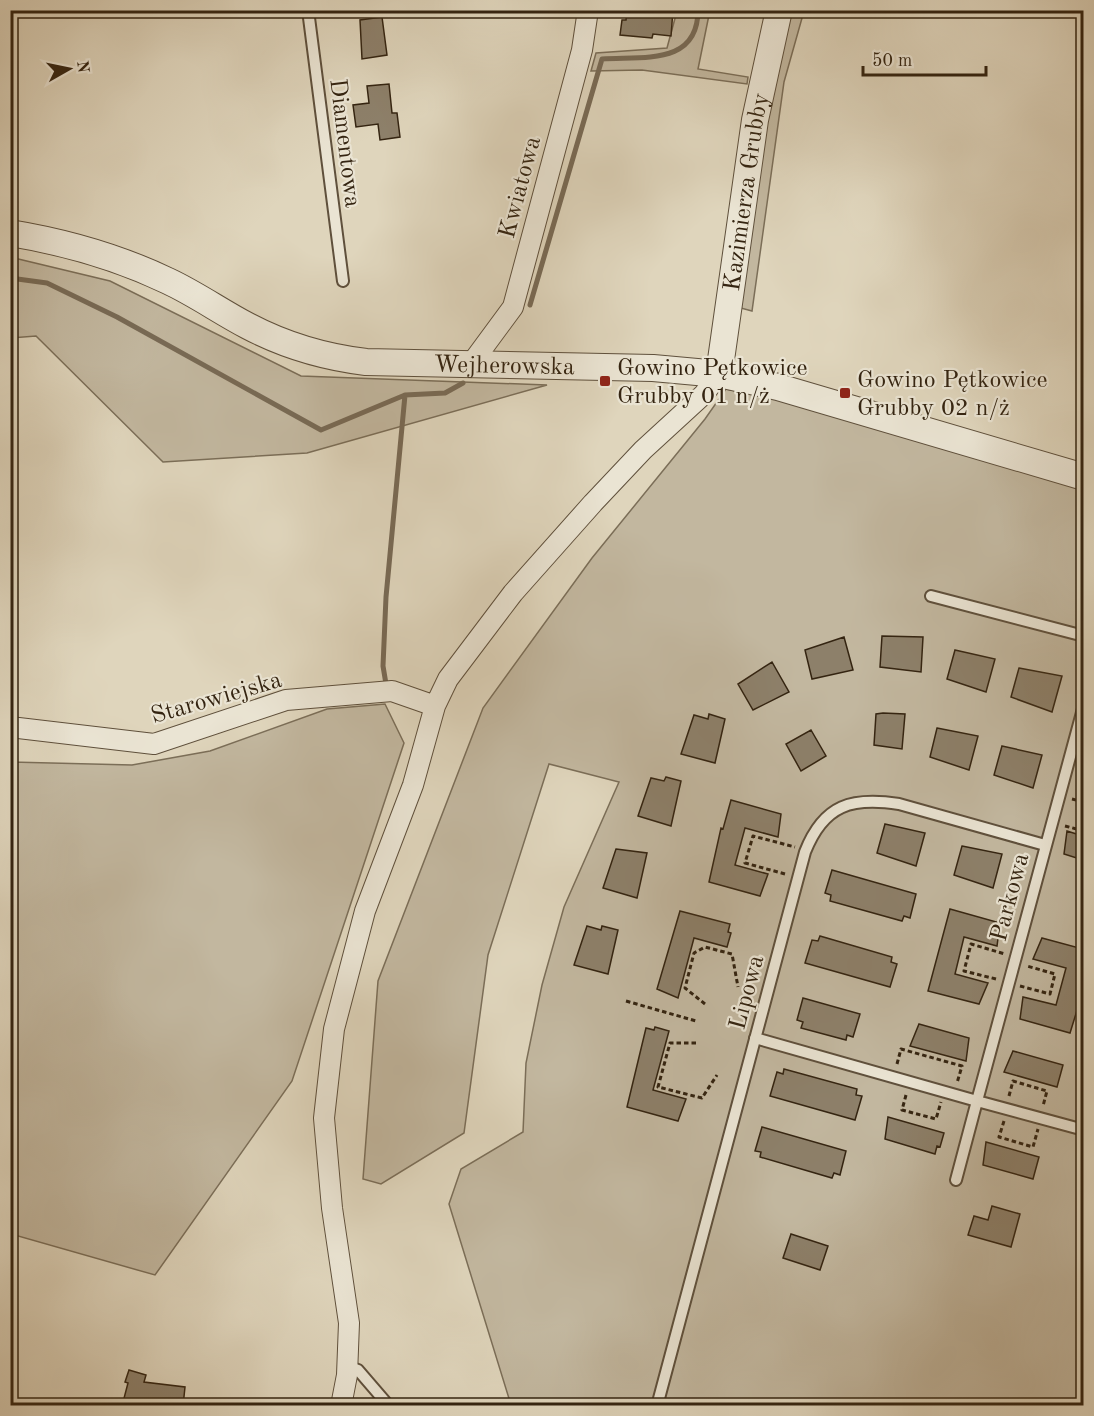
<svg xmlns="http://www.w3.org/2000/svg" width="1094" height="1416" font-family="'Old Standard TT',serif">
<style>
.green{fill:#c2b79f;stroke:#7b6e58;stroke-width:1.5}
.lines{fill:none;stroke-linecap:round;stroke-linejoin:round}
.stream{stroke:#786a55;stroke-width:5}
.building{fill:#8d806a;stroke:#342411;stroke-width:1.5}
.service-casing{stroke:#5f503c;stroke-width:14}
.minor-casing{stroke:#5f503c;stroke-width:22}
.tertiary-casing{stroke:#5f503c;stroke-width:28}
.path{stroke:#342411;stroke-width:3;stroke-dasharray:4.5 3;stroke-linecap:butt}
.service{stroke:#eae4d3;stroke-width:10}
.minor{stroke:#eae4d3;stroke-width:20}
.tertiary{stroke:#eae4d3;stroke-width:26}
.poi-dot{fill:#8f2418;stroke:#eae4d3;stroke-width:2}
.labels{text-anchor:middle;stroke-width:4.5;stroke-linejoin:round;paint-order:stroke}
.street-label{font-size:24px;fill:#342411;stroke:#eae4d3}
.poi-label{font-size:24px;fill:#342411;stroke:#eae4d3;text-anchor:start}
</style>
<rect width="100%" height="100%" fill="#dfd5bc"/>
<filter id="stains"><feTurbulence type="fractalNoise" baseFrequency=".00333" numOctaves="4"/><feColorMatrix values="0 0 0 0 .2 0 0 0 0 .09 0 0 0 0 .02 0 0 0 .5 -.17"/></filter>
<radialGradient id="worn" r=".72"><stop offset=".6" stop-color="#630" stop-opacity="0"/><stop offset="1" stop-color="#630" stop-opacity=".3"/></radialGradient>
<path class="green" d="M710,10l-12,59 50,8 -1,7 -105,-14 -51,1 5,-18 71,-5 10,-37z
M787,11h17l-20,71 -32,229 -15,-4 15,-121z
M10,257l100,24 191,95 246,9 -240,68 -144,9 -127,-126 -25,2z
M726,389l56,11 301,88v917l-282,1 -56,-7 -2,7 -232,-1 -62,-201 12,-35 62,-37 3,-69 16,-78 22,-78 55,-125 -70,-18 -61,191 -24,178 -83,51 -18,-5 15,-198 105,-273 109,-150 113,-139z
M385,704l19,39 -112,338 -137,194 -144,-41v-472l121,3 78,-14 117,-42z"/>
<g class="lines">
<path class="stream" d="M10,278l37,5 70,34 204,113 84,-35 40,-2 18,-10
M530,305l72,-246c41,-3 96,7 96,-49
M386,684l-3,-18 3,-69 19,-202"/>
</g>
<path class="building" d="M627,10h46l-2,26 -18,-2 -1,4 -32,-3 2,-15h4z
M382,17l5,38 -25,4 -2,-39z
M389,84l3,29h5l3,24 -20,3 -2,-16 -22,3 -3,-22 16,-2 -2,-17z
M882,636l41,1 -2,35 -41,-5z
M844,637l9,33 -41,9 -7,-29z
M955,650l40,9 -9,33 -39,-13z
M772,662l17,30 -36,18 -15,-26z
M1019,668l43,8 -10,36 -41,-15z
M883,713l22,1 -3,35 -28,-4 2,-31z
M709,714l16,5 -10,44 -34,-9 13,-39 14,4z
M937,728l41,8 -9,34 -39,-13z
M811,730l15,26 -25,15 -15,-27z
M1002,746l40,9 -9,33 -39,-13z
M666,777l15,4 -10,45 -33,-10 13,-38 13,3z
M731,800l50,14 -3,23 -33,-9 -10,37 33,9 -8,22 -51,-14 12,-54 2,1z
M885,824l40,9 -9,33 -39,-13z
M1067,831l16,5v24l-19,-6z
M962,846l40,8 -9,34 -39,-13z
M616,849l31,4 -10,45 -34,-10z
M832,870l84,24 -6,24 -6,-2 -2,5 -72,-20 1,-6 -6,-2z
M950,909l50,14 -3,23 -33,-9 -9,37 33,9 -9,21 -51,-13z
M680,911l50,13 -2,8 3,1 -4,14 -33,-9 -16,60 -21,-9z
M587,926l14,4 1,-4 16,4 -10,44 -34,-9z
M820,936l72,21 -1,5 6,2 -7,23 -85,-24 7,-23 6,1z
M1042,938l41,11v42l-13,42 -50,-14 3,-22 33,8 10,-37 -33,-9z
M803,998l57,16 -7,23 -6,-2 -1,5 -45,-12 2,-6 -6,-2z
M919,1024l50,14 -3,23 -56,-15z
M655,1027l14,4 -16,59 33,9 -8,22 -51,-14 19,-79 8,2z
M1013,1051l50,14 -6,22 -53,-15z
M784,1069l73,20 -1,6 6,1 -7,24 -85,-24 7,-24 6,2z
M888,1117l56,16 -4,14 -3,-1 -2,8 -50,-15z
M762,1127l84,24 -6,24 -6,-2 -2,5 -72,-21 1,-5 -6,-1z
M986,1142l53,15 -6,22 -50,-14z
M992,1206l28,8 -9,33 -43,-12 6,-19 14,4z
M791,1234l37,12 -8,24 -37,-12z
M129,1370l17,5 -2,7 41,5 -2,19h-61l6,-23 -3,-1z"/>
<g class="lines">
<g class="service-casing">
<path id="service" d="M308,10l35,271
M931,596l153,40
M1084,705l-107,396 107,29
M755,1038l222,63 -21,79
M347,1366l11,4 31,36
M657,1406l148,-554c19,-48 47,-55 94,-48l146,41"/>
</g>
<g class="minor-casing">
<path id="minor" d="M471,364l42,-57 69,-257 6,-40
M10,727l144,17 132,-44 106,-9 43,15
M341,1406l6,-31 2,-52 -17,-115 -8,-90 10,-89 31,-118 48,-126 22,-79 13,-27 65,-86 80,-90 50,-53 61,-56 15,-20"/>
</g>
<g class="tertiary-casing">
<g id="tertiary">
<path id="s1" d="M10,233c55,9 108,24 158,48 28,13 53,31 80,45 38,20 76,31 118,36l287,6 66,6 59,13 306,90"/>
<path id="s2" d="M719,374l36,-254 24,-110"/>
</g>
</g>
<path class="path" d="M1072,799l12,3
M1065,826l19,5
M785,874l-40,-11 8,-27 42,11
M996,979l-32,-8 7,-27 34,10
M1020,986l30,8 5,-20 -28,-8
M626,1001l70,20
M705,1004l-20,-16 9,-35 11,-6 27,7 6,33
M696,1043h-26l-12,44 44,11 15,-23
M897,1064l4,-15 61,17 -5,17
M906,1095l-4,15 34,9 5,-17
M1009,1096l4,-15 34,10 -4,15
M1004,1121l-5,16 34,10 5,-18"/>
<use href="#service" class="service"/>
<use href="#minor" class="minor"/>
<use href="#tertiary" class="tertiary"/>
</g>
<g class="poi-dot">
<rect x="599" y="375" width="12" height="12" rx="3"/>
<rect x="839" y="387" width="12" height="12" rx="3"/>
</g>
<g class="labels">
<g class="street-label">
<text transform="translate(346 143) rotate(83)" y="8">Diamentowa</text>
<text transform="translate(519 187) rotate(-75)" y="8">Kwiatowa</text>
<text dy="8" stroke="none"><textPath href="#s2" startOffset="184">Kazimierza Grubby</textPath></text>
<text dy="8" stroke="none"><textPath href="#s1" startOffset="520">Wejherowska</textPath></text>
<text transform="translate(216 697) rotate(-16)" y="8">Starowiejska</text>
<text transform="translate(1009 897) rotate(-75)" y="8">Parkowa</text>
<text transform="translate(746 992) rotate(-75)" y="8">Lipowa</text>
</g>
<g class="poi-label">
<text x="617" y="375">Gowino Pętkowice<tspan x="617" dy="28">Grubby 01 n/ż</tspan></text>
<text x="857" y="387">Gowino Pętkowice<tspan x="857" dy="28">Grubby 02 n/ż</tspan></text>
</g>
</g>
<rect width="1094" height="1416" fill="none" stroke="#dfd5bc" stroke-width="36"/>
<rect x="12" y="12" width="1070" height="1392" fill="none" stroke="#342411" stroke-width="3"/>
<rect x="18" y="18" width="1058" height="1380" fill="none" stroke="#342411" stroke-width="1.5"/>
<g transform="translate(69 69) rotate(81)" stroke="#eae4d3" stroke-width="4.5" paint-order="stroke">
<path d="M0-4.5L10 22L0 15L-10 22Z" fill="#342411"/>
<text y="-9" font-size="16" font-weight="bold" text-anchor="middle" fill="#342411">N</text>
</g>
<path d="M863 66v9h123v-9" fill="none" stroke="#342411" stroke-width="3"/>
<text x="872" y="66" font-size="18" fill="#342411" stroke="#eae4d3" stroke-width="4.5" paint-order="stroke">50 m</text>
<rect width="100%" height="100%" filter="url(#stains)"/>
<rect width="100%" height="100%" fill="url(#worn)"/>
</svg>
